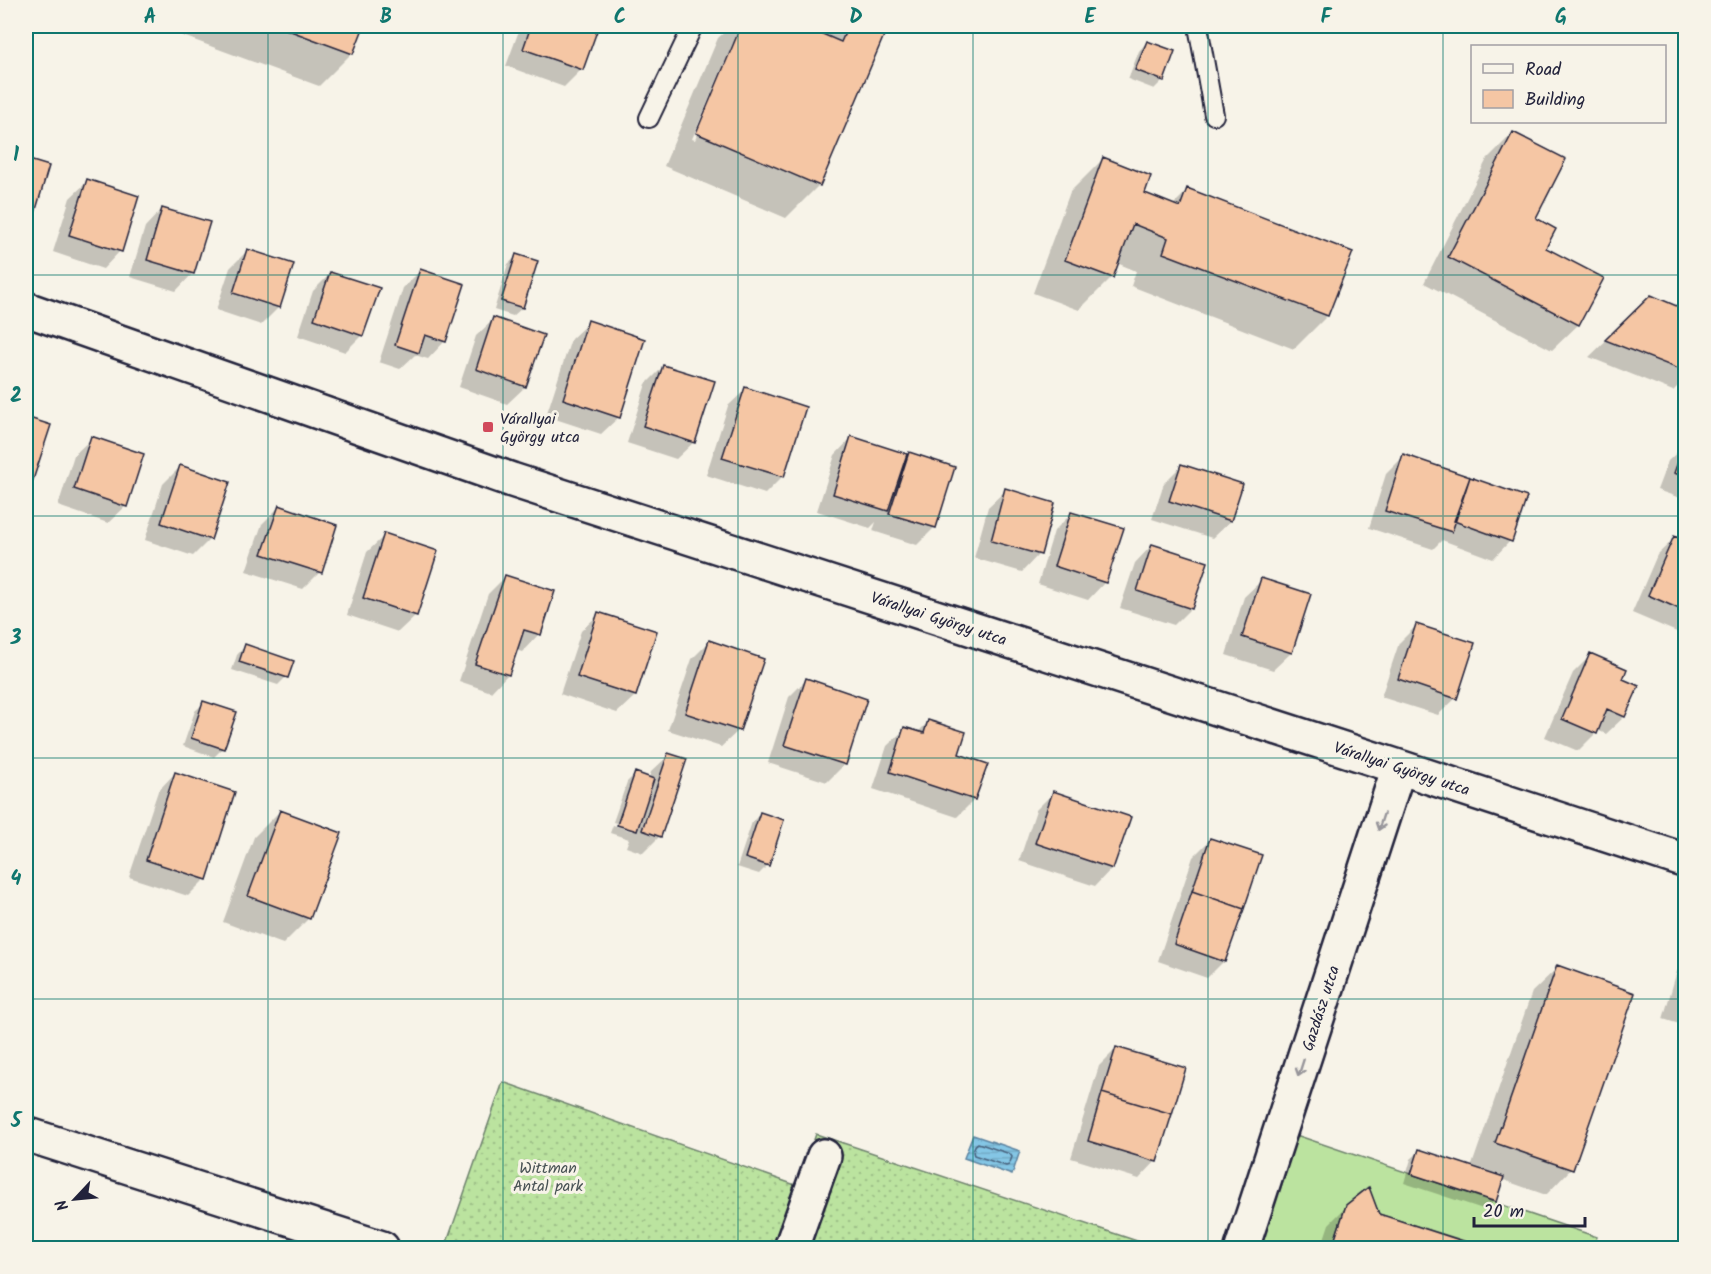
<svg xmlns="http://www.w3.org/2000/svg" width="1711" height="1274" font-family="Kalam,sans-serif">
<style>
.grass{fill:url(#grass-dots);stroke:#6e826d;stroke-width:1.5}
.garden{fill:#bbe39f;stroke:#6e826d;stroke-width:1.5}
.water{fill:url(#water-rules);stroke:#5d84a1;stroke-width:1.5}
.shadow{fill:#0003;fill-rule:evenodd}
.lines{fill:none;stroke-linecap:round;stroke-linejoin:round}
.shore{stroke:#49647f;stroke-width:1.5}
.building{fill:#f5c6a4;stroke:#22223b;stroke-width:1.5}
.service-casing{stroke:#22223b;stroke-width:22}
.minor-casing{stroke:#22223b;stroke-width:38}
.service{stroke:#f7f3e8;stroke-width:18}
.minor{stroke:#f7f3e8;stroke-width:33}
.oneway{stroke:#97959a}
.grid{fill:none;stroke:#0f766e;stroke-width:1.5;stroke-opacity:0.55}
.poi-dot{fill:#d1495b;stroke:#f7f3e8;stroke-width:2}
.labels{text-anchor:middle;stroke-width:6;stroke-linejoin:round;paint-order:stroke}
.poi-label{font-size:16px;fill:#22223b;stroke:#f7f3e8;text-anchor:start}
.street-label{font-size:16px;fill:#22223b;stroke:#f7f3e8}
.park-label{font-size:16px;fill:#485254;stroke:#f7f3e8}
.neatline{fill:none;stroke:#0f766e;stroke-width:2}
.grid-label{font-size:20px;text-anchor:middle;font-weight:bold;fill:#0f766e}
</style>
<defs>
<pattern id="grass-dots" width="8" height="8" patternUnits="userSpaceOnUse" patternTransform="scale(1.5)"><rect width="8" height="8" fill="#bbe39f"/><path d="M2 2h.1M6 6h.1" fill="none" stroke="#a0c28a" stroke-width="1.8" stroke-linecap="round"/></pattern>
<pattern id="water-rules" width="6" height="5" patternUnits="userSpaceOnUse" patternTransform="scale(1.5)"><rect width="6" height="5" fill="#84c6e5"/><path d="M0 2.5h6" fill="none" stroke="#72aac5"/></pattern>
</defs>
<rect width="100%" height="100%" fill="#f7f3e8"/>
<filter id="ink" filterUnits="userSpaceOnUse"><feTurbulence type="fractalNoise" baseFrequency=".0167" numOctaves="2"/><feDisplacementMap in="SourceGraphic" scale="12" xChannelSelector="R" yChannelSelector="G"/><feConvolveMatrix kernelMatrix="1 2 1 2 8 2 1 2 1" color-interpolation-filters="sRGB"/></filter>
<g filter="url(#ink)">
<path class="grass" d="M503,1082l295,104 18,-52 342,114h-713z"/>
<path class="garden" d="M1293,1134l304,103 -4,11h-126l1,-6 -89,-28 -11,-27 -22,18 -14,43h-76z"/>
<path class="water" d="M973,1135l47,16 -8,24 -48,-17z"/>
<path class="shadow" d="M156,26h206l-10,27 -33,33z
M523,26h55l17,6 -13,37 -18,18 -58,-21 14,-38z
M731,26h69l24,10 3,-9 -4,-1h62l-66,159 -33,33 -122,-52 54,-128zM733,43h3l-41,97 -3,-1z
M1147,42l16,38 -9,9 -26,-10 11,-28z
M1513,133l21,86 10,30 58,30 -24,46 -26,25 -128,-67 63,-124z
M1103,159l40,35 29,12 16,-16 139,126 -33,33 -163,-63 5,-15 -19,-8 -5,14 -33,33 -46,-17 37,-101z
M26,160l21,7 -16,56 -5,5z
M88,181l32,70 -17,18 -50,-17 17,-54z
M162,209l31,64 -17,18 -46,-14 15,-50z
M247,251l32,56 -18,18 -45,-15 14,-42z
M517,256l5,52 -9,8 -19,-6 14,-46z
M420,271l25,70 -17,18 -13,-4 -15,14 -21,-7 24,-74z
M331,273l31,62 -17,17 -47,-16 15,-45z
M1651,297l35,14v67l-13,13 -84,-34z
M494,319l31,68 -18,17 -48,-17 17,-51z
M589,322l30,95 -18,17 -55,-18 25,-77z
M663,367l31,75 -18,17 -49,-16 19,-59z
M746,389l58,19 -22,69 -17,17 -59,-19 22,-69z
M26,419l23,7 -17,53 -6,7z
M852,437l51,23 6,-6 44,14 -19,60 -17,17 -44,-14 3,-9 -6,6 -53,-17 18,-56z
M92,438l34,68 -18,17 -50,-17 16,-51z
M1686,444v56l-29,-10 11,-29z
M1404,456l121,42 -15,43 -17,18 -51,-19 -9,9 -64,-21 17,-54z
M1182,465l60,20 -12,36 -18,17 -60,-19 12,-36z
M180,467l30,72 -17,17 -48,-16 18,-56z
M1006,490l33,64 -17,18 -48,-14 14,-51z
M279,507l41,65 -17,17 -57,-18 16,-47z
M1072,513l33,69 -17,18 -50,-16 16,-53z
M385,535l31,80 -18,17 -51,-17 20,-63z
M1675,538l11,4v94l-54,-23 25,-58z
M1152,545l39,63 -17,17 -54,-17 15,-45z
M505,577l34,57 -17,18 -6,-2 -8,24 -17,18 -32,-11 29,-87z
M1262,580l29,73 -18,17 -47,-15 18,-58z
M599,614l57,18 -21,64 -18,17 -57,-19 21,-63z
M1416,626l40,72 -18,17 -57,-18 18,-54z
M709,642l30,88 -18,17 -53,-17 24,-71z
M245,646l41,31 -8,8 -46,-15 5,-15z
M1591,655l30,25 16,7 -13,30 -18,17 -9,-4 -1,3 -18,18 -33,-14 28,-64z
M806,680l59,20 -21,65 -17,17 -59,-19 21,-66z
M204,703l19,45 -9,9 -31,-11 12,-35z
M928,722l29,33 17,45 -17,17 -84,-28 14,-43 18,-17 12,4z
M669,755l-9,81 -17,17 -17,-6 3,-8 -19,-6 3,-8 19,6v-3l-19,-6 14,-40 8,-8 14,4 2,-6z
M175,773l30,106 -17,17 -59,-19 29,-86z
M1053,793l59,75 -17,18 -76,-25 17,-51z
M280,811l29,107 -26,26 -60,-22 31,-85z
M760,814l22,7 -15,45 -8,8 -22,-7 15,-45z
M1210,840l14,121 -17,17 -49,-17 35,-104z
M1686,962v64l-23,-7 14,-48z
M1558,967l13,202 -25,26 -45,-16 -7,22 -8,9 -82,-27 7,-24 9,-8 51,17 61,-176z
M1116,1049l40,112 -17,18 -68,-21 28,-92z
M1347,1206l30,9 90,29 -2,4h-144l8,-24z"/>
<g class="lines">
<path class="shore" d="M978,1143l32,11 2,3 -3,8 -3,1 -32,-11c-2,-3 0,-10 4,-12z"/>
</g>
<path class="building" d="M277,26h87l-11,28z
M531,26h51l15,5 -14,39 -60,-21z
M741,26h63l37,16 7,-16h40l-68,160 -124,-53z
M1147,41l28,10 -11,30 -29,-11z
M1513,132l53,27 -30,59 20,11 -10,19 58,30 -25,47 -131,-68z
M1103,157l48,19 -6,17 35,14 7,-19 166,64 -25,64 -165,-63 5,-15 -35,-14 -20,54 -48,-18z
M26,159l23,7 -17,57 -6,-2z
M87,179l52,17 -17,56 -53,-17z
M162,208l48,14 -16,52 -47,-14z
M247,249l47,15 -14,44 -47,-15z
M516,254l22,7 -15,47 -22,-7z
M420,269l45,15 -19,58 -21,-7 -6,18 -24,-8z
M330,272l50,16 -17,48 -49,-17z
M1651,295l35,15v62l-81,-32z
M493,317l51,18 -18,52 -50,-18z
M588,320l57,19 -25,79 -57,-19z
M663,365l52,16 -20,62 -52,-17z
M745,387l61,20 -22,70 -62,-19z
M26,417l25,8 -18,55 -7,-3z
M91,436l53,18 -17,53 -53,-18z
M851,436l56,18 -19,57 -55,-17z
M1685,442h1v35l-12,-4z
M909,452l46,15 -19,61 -47,-14z
M1403,454l67,23 -18,55 -67,-21z
M1181,464l62,20 -12,37 -62,-20z
M180,465l50,17 -19,58 -50,-17z
M1470,477l57,20 -15,45 -58,-21z
M1005,488l50,15 -14,52 -50,-14z
M279,505l58,20 -15,48 -60,-19z
M1071,512l53,16 -18,55 -52,-17z
M384,533l54,18 -21,65 -54,-18z
M1674,536l12,5v71l-38,-17z
M1152,544l56,18 -16,47 -55,-18z
M505,575l50,16 -14,44 -17,-5 -15,45 -34,-11z
M1261,578l50,16 -19,59 -50,-16z
M598,612l59,19 -21,65 -59,-19z
M1416,624l59,19 -18,56 -59,-20z
M709,640l55,19 -24,72 -55,-18z
M245,644l49,17 -6,17 -49,-16z
M1590,653l37,16 -4,10 16,7 -14,31 -18,-8 -10,25 -35,-15z
M806,678l61,21 -21,66 -62,-20z
M203,701l34,11 -13,37 -33,-11z
M928,720l38,12 -7,22 29,10 -13,36 -85,-28 14,-45 20,6z
M668,753l19,6 -26,78 -19,-7z
M175,772l60,20 -28,88 -61,-20z
M635,772l19,7 -17,52 -20,-6z
M1053,791l78,26 -18,52 -78,-26z
M280,810l62,23 -32,86 -62,-23z
M760,812l24,8 -15,46 -24,-8z
M1210,838l52,17 -18,54 -52,-18z
M1192,891l52,18 -19,53 -51,-18z
M1557,965l78,28 -62,177 -78,-27z
M1686,979v24l-7,-2z
M1116,1047l70,21 -14,46 -70,-21z
M1102,1093l70,21 -15,48 -69,-21z
M1419,1149l85,28 -8,25 -85,-28z
M1369,1187l10,27 90,29 -2,5h-135l14,-43z"/>
<g class="lines">
<g class="service-casing">
<path id="service" d="M1198,26l16,89
M649,118l44,-92"/>
</g>
<g class="minor-casing">
<path id="minor" d="M26,309l486,171 887,287 287,94
M26,1134l356,114
M791,1248l33,-92
M1242,1248l157,-481"/>
</g>
<use href="#service" class="service"/>
<use href="#minor" class="minor"/>
</g>
<defs><path id="oneway-shaft" d="M-6 0H5M1.5-3L5.5 0L1.5 3" fill="none" stroke-width="1.6" stroke-linecap="round" stroke-linejoin="round" transform="scale(1.5)"/></defs>
<g class="oneway">
<use href="#oneway-shaft" transform="translate(1381 822) rotate(108)"/>
<use href="#oneway-shaft" transform="translate(1301 1068) rotate(108)"/>
</g>
</g>
<path class="grid" d="M268,26v1222M503,26v1222M738,26v1222M973,26v1222M1208,26v1222M1443,26v1222M26,275h1660M26,516h1660M26,758h1660M26,999h1660"/>
<rect class="poi-dot" x="482" y="421" width="12" height="12" rx="3"/>
<g class="labels">
<g class="poi-label">
<text x="500" y="424">Várallyai<tspan x="500" dy="18">György utca</tspan></text>
</g>
<g class="street-label">
<text transform="translate(939 618) rotate(18)" y="6">Várallyai György utca</text>
<text transform="translate(1402 768) rotate(18)" y="6">Várallyai György utca</text>
<text transform="translate(1320 1008) rotate(-72)" y="6">Gazdász utca</text>
</g>
<g class="park-label">
<text x="548" y="1173">Wittman<tspan x="548" dy="18">Antal park</tspan></text>
</g>
</g>
<rect width="1711" height="1274" fill="none" stroke="#f7f3e8" stroke-width="66"/>
<rect x="1471" y="45" width="195" height="78" fill="#f7f3e8" stroke="#a29fa3" stroke-width="1.5"/>
<rect x="1483" y="64" width="30" height="9" fill="#f7f3e8" stroke="#a29fa3" stroke-width="1.5"/>
<text x="1525" y="75" font-size="18" fill="#22223b">Road</text>
<rect x="1483" y="90" width="30" height="18" fill="#f5c6a4" stroke="#a29fa3" stroke-width="1.5"/>
<text x="1525" y="105" font-size="18" fill="#22223b">Building</text>
<g transform="translate(75 1199) rotate(244)" stroke="#f7f3e8" stroke-width="4.5" paint-order="stroke">
<path d="M0-4.5L10 22L0 15L-10 22Z" fill="#22223b"/>
<text y="-9" font-size="16" font-weight="bold" text-anchor="middle" fill="#22223b">N</text>
</g>
<path d="M1474 1217v9h111v-9" fill="none" stroke="#22223b" stroke-width="3"/>
<text x="1483" y="1217" font-size="18" fill="#22223b" stroke="#f7f3e8" stroke-width="4.5" paint-order="stroke">20 m</text>
<rect x="33" y="33" width="1645" height="1208" class="neatline"/>
<g class="grid-label">
<text x="150" y="23">A</text>
<text x="386" y="23">B</text>
<text x="620" y="23">C</text>
<text x="856" y="23">D</text>
<text x="1090" y="23">E</text>
<text x="1326" y="23">F</text>
<text x="1561" y="23">G</text>
<text x="16" y="161">1</text>
<text x="16" y="402">2</text>
<text x="16" y="644">3</text>
<text x="16" y="885">4</text>
<text x="16" y="1127">5</text>
</g>
</svg>
